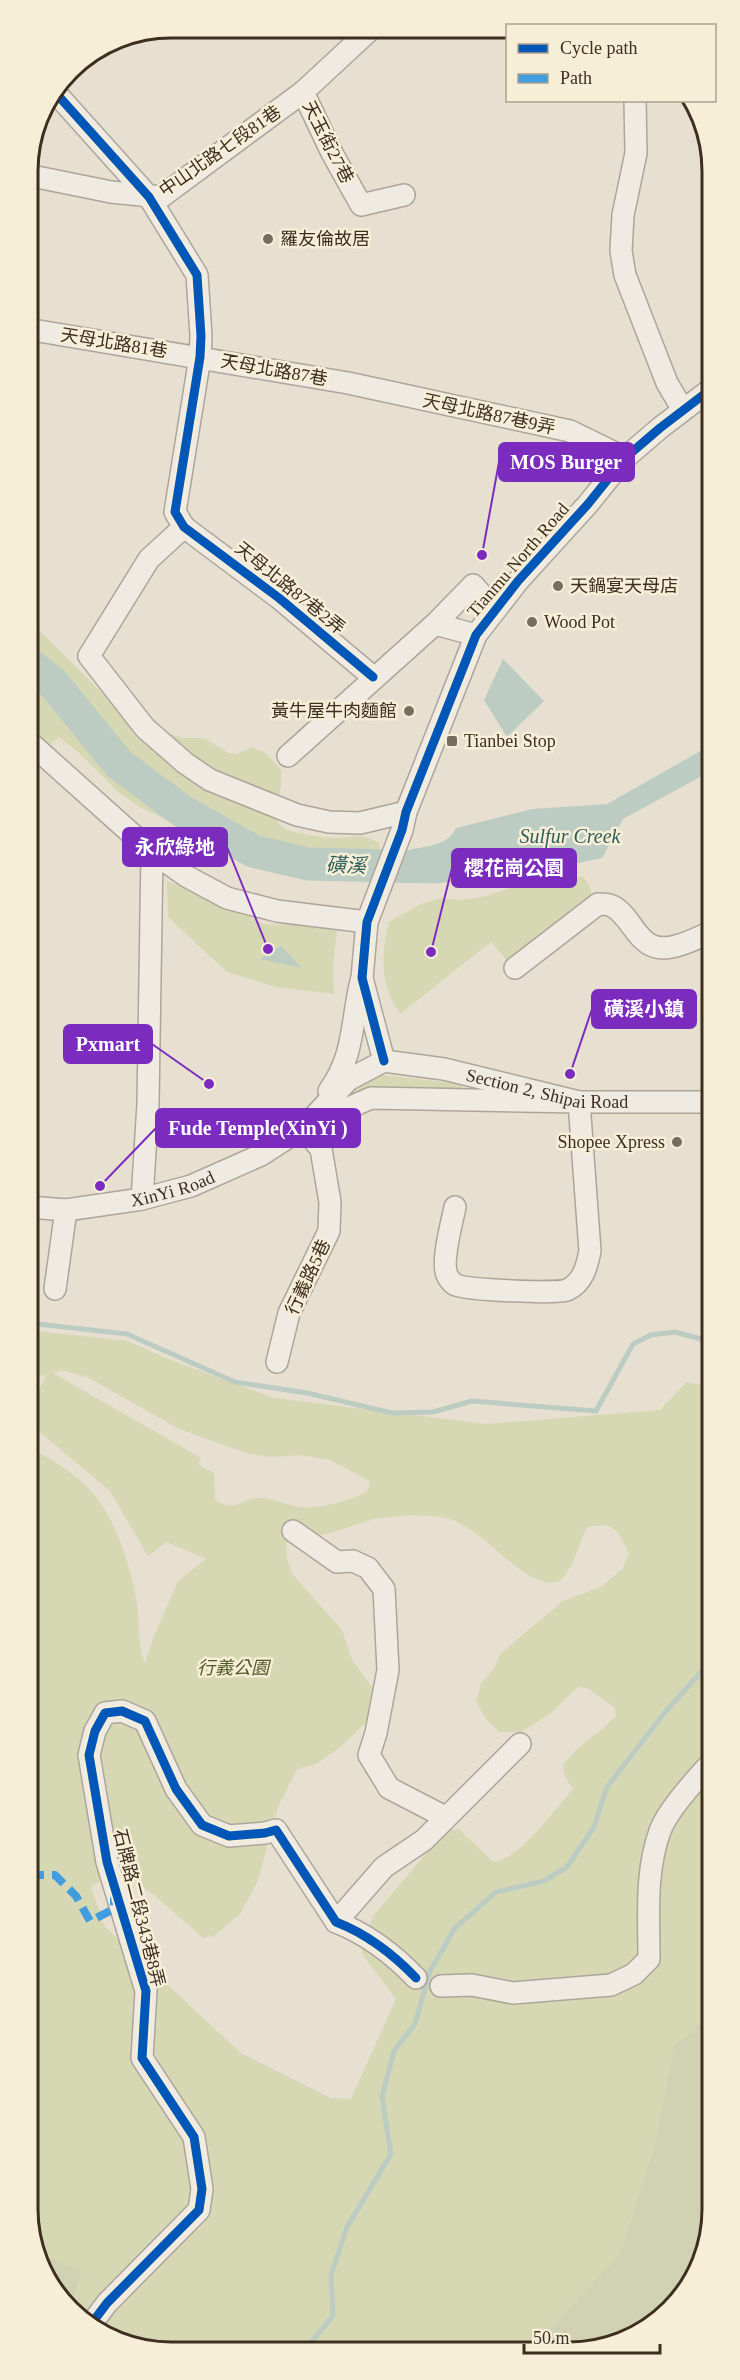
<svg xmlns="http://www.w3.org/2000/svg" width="740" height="2380" font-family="'Times New Roman','Noto Sans TC',serif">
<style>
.green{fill:#d6d7b3;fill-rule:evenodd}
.cemetery{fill:#d1d1b3}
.water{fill:#bcccc2}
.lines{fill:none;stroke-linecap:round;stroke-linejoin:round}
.stream{stroke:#bcccc2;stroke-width:5}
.river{stroke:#bcccc2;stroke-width:33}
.minor-casing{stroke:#ada599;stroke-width:24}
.minor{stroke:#efebe3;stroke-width:21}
.quiet{stroke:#3f9de0;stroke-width:8;stroke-dasharray:15 8;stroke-linecap:butt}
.cycleway-casing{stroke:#f7eed8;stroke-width:13}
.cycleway{stroke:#0057b8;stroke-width:9}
.poi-dot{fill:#786c5e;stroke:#f7eed8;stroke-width:2}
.labels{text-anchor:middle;stroke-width:5;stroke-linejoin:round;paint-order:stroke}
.street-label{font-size:18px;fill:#3d2e20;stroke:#f7eed8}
.poi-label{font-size:18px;fill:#3d2e20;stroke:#f7eed8;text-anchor:start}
.park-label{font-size:18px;font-style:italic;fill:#4d5a26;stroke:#f7eed8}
.water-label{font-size:20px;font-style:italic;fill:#2f5d5a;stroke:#f7eed8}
.rim{fill:none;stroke:#3d2e20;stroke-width:3}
.leader{fill:none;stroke:#7b2cbf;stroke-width:2}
.callout-dot{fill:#7b2cbf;stroke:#f7eed8;stroke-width:2}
.callout{fill:#7b2cbf;stroke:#7b2cbf;stroke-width:2}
.callout-label{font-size:20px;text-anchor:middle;font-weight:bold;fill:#fff}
</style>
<rect width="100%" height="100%" fill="#e7e0d1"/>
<path class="green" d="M28,619l92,92 45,22 18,5h21l25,15 8,1 15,-7 14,6 16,18 -2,24 -7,19c3,5 7,13 12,15 9,4 37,8 48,9 20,0 27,-6 46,5l2,12 -13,25 -20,-1 -55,-10 -50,-15 -102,-46 -23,-16 -41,-41 -18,-14 -31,28z
M584,877l7,12 1,10 -84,63 -17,-20 -91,72c-21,-31 -19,-58 -11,-92l32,-18 21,-6 20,2 24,-4 35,-12 39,-6z
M167,881l70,29 27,14 42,1 31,6 -4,35 1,28 -58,-7 -49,-15 -59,-55z
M383,1075l76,9 4,2v8l-111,5 -3,-4 25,-18z
M37,1331l91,10 40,18 106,39 212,26 174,-14 27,-28 25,5 1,832 -11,45 -25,40 -36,30 -44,16h-455l-73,-39 -39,-74 -1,-790c20,11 41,23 57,39 28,26 45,80 51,118 3,19 0,41 8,59l9,-27 24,-55 28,-22 -39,-17 -19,14 -38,-65 -81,-68v-13l17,-35 -10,3 -7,-11v-27zM61,1370l26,7 90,51 49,18 24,8 22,3 28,-2 30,5 40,21 -3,11c-16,8 -49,18 -67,15 -12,-2 -25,-7 -37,-9 -20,-2 -26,16 -48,2l-1,-27 -16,-9 3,-6 -148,-85zM409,1515c13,1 34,0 46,6 9,4 19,11 27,17 16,12 56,56 78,42 11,-6 21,-41 27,-53 29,-6 30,3 42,26l-6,15 -22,19 -38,14 -62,52 -7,15 -13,16 -5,18 11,18 12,12h22l30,-19 27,-26 9,1 27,19 2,9c-17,18 -39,29 -53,49l1,10 9,14c-16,18 -56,73 -80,73l-34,-33 -14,2 -72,85 -12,37 35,46 -45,100 -20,-1 -90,-45 -136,-126 -14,-40 27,-18 36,26 49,43 11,-2 26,-22 18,-33 20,-74 19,-38 19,-5 23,-16 32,-30 1,-31 -20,-27 -10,-30 -49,-55 -6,-16 -1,-16 44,-10 44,-14z"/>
<path class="cemetery" d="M712,2015l1,204 -11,45 -25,40 -36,30 -44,16h-67l91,-97 34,-109 19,-97z
M37,2252l45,20 -14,36z"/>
<path class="water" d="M503,659l41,42 -37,36 -23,-37z
M711,745v26l-88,48 -21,39 -122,26 -15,-7 -21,4 -45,2 13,-34c18,-3 36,-4 44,-21l76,-19 75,-5z
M281,946l21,22 -42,-9z"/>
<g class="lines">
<path class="stream" d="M29,1323l98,11 108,48 72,11 85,20 41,-1 39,-11 124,10 37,-67 18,-9 24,-3 37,10
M712,1381l-8,27 8,88
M305,2350l28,-34 -2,-41 16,-48 44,-73 -9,-57 12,-46 21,-27 15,-53 25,-43 41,-36 48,-11 23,-14 27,-40 13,-40 59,-76 46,-51"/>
<path class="river" d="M28,663l25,20 66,81 63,47 71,40 55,13 128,3 15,-2"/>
<g class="minor-casing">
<g id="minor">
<path d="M54,91l95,106 48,78 4,61 -1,21 -25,155 9,15 95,71 94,79"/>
<path d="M303,92l29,61 29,52 43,-10"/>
<path d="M635,100l1,53 -13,62 -2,36 4,24 42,108 16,27"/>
<path d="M27,175l84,17 50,5 142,-105 69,-64"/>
<path d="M27,329l321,54 222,48 55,27"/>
<path d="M184,527l-35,32 -60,97 56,72 40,35 25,17 87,35 32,7 31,1 46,-11"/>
<path d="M435,624l38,-39 22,25"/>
<path d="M28,741l124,111 34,24 41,22 50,13 90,11"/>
<path d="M288,756l147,-132 41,11"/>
<path d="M515,968l83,-64c4,0 10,0 14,2 23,11 25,51 64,40 12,-3 24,-9 35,-14"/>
<path d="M384,1061l-22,-83 5,-56 35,-92 4,-18 70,-177 42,-54 70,-77 37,-46 35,-30 51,-39"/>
<path d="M329,1091c26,-36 22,-69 32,-110"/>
<path id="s1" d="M312,1119l36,-39 36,-19 60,8 135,33h132"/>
<path d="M142,1199l6,-95 4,-252"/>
<path id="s2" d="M29,1207l37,3 76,-11 49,-13 70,-31 42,-27 68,-30 208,4"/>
<path d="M455,1207c-3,15 -14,55 -8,68 1,3 6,9 9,10 12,5 100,9 111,5 16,-7 20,-24 23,-39l-11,-149"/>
<path d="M55,1289l11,-79"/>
<path d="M277,1362l12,-49 40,-82 1,-29 -9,-53 -18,-21"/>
<path d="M293,1531l44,31 16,-1 15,7 16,21 4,81 -12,63 -7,22 20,33 56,29"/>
<path d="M336,1922l48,-55 40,-27 96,-96"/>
<path d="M441,1986l31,-1 41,8 98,-8 23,-11 15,-15c0,-43 -4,-87 11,-128 7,-20 37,-53 52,-69"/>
<path d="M92,2323l15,-20 92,-93 3,-21 -8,-52 -52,-79 4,-67 -39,-129 -18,-107 6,-24 10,-18 17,-2 23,10 31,68 26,36 27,11 36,-3 11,-3 60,92c31,12 58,33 80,56"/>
</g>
</g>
<use href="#minor" class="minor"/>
<path class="quiet" d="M29,1875h26l21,21 14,25 24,-12v-12"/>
<g class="cycleway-casing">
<path id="cycleway" d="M54,91l95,106 48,78 4,61 -1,21 -25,155 9,15 95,71 94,79
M384,1061l-22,-83 5,-56 35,-92 4,-18 70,-177 42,-54 70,-77 37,-46 35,-30 51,-39
M92,2323l15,-20 92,-93 3,-21 -8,-52 -52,-79 4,-67 -39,-129 -18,-107 6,-24 10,-18 17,-2 23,10 31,68 26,36 27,11 36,-3 11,-3 60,92c31,12 58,33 80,56"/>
</g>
<use href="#cycleway" class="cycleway"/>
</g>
<g class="poi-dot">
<circle cx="268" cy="239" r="6"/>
<circle cx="558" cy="586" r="6"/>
<circle cx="532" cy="622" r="6"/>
<circle cx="409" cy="711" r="6"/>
<rect x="446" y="735" width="12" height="12" rx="3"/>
<circle cx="677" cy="1142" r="6"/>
</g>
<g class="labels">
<g class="street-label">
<text transform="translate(328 142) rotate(63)" y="6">天玉街27巷</text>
<text transform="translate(220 151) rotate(-35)" y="6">中山北路七段81巷</text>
<text transform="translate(114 343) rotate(9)" y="6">天母北路81巷</text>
<text transform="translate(274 370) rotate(10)" y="6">天母北路87巷</text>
<text transform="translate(489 414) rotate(12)" y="6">天母北路87巷9弄</text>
<text transform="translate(518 560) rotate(-49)" y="6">Tianmu North Road</text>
<text transform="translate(290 588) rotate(39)" y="6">天母北路87巷2弄</text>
<text dy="6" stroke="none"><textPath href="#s1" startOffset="260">Section 2, Shipai Road</textPath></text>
<text dy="6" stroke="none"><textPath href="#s2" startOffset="146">XinYi Road</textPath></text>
<text transform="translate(308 1277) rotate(-65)" y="6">行義路5巷</text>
<text transform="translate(139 1908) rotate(76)" y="6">石牌路二段343巷8弄</text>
</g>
<g class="poi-label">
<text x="280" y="245">羅友倫故居</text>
<text x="570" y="592">天鍋宴天母店</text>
<text x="544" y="628">Wood Pot</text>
<text x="397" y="717" text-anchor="end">黃牛屋牛肉麵館</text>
<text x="464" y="747">Tianbei Stop</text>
<text x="665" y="1148" text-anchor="end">Shopee Xpress</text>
</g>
<g class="park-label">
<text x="233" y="1674">行義公園</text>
</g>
<g class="water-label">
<text x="570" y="843">Sulfur Creek</text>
<text transform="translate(346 865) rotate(2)" y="7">磺溪</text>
</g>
</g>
<path d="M0 0H740V2380H0ZM171 38H569A133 133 0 0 1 702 171V2209A133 133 0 0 1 569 2342H171A133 133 0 0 1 38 2209V171A133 133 0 0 1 171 38Z" fill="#f7eed8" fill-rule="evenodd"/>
<path class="rim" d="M171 38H569A133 133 0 0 1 702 171V2209A133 133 0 0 1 569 2342H171A133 133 0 0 1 38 2209V171A133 133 0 0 1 171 38Z"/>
<path class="leader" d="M482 555L499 462M268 949L227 847M431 952L452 868M570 1074L592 1009M209 1084L152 1044M100 1186L156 1128"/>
<g class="callout-dot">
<circle cx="482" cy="555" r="6"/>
<circle cx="268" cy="949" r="6"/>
<circle cx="431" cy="952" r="6"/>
<circle cx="570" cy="1074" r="6"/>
<circle cx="209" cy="1084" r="6"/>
<circle cx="100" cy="1186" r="6"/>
</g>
<g class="callout">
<rect x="499" y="443" width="135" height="38" rx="6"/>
<rect x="123" y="828" width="104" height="38" rx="6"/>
<rect x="452" y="849" width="124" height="38" rx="6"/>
<rect x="592" y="990" width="104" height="38" rx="6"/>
<rect x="64" y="1025" width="88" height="38" rx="6"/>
<rect x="156" y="1109" width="204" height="38" rx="6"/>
</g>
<g class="callout-label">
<text x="566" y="469">MOS Burger</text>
<text x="175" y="854">永欣綠地</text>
<text x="514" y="875">櫻花崗公園</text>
<text x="644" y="1016">磺溪小鎮</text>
<text x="108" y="1051">Pxmart</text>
<text x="258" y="1135">Fude Temple(XinYi )</text>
</g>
<rect x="506" y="24" width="210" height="78" fill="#f7eed8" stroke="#ada18e" stroke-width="1.5"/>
<rect x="518" y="44" width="30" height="9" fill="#0057b8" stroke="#ada18e" stroke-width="1.5"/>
<text x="560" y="54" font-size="18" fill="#3d2e20">Cycle path</text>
<rect x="518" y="74" width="30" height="9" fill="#3f9de0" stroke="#ada18e" stroke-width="1.5"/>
<text x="560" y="84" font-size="18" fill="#3d2e20">Path</text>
<path d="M524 2344v9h136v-9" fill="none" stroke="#3d2e20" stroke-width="3"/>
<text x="533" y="2344" font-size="18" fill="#3d2e20" stroke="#f7eed8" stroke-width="4.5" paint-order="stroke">50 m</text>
</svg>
